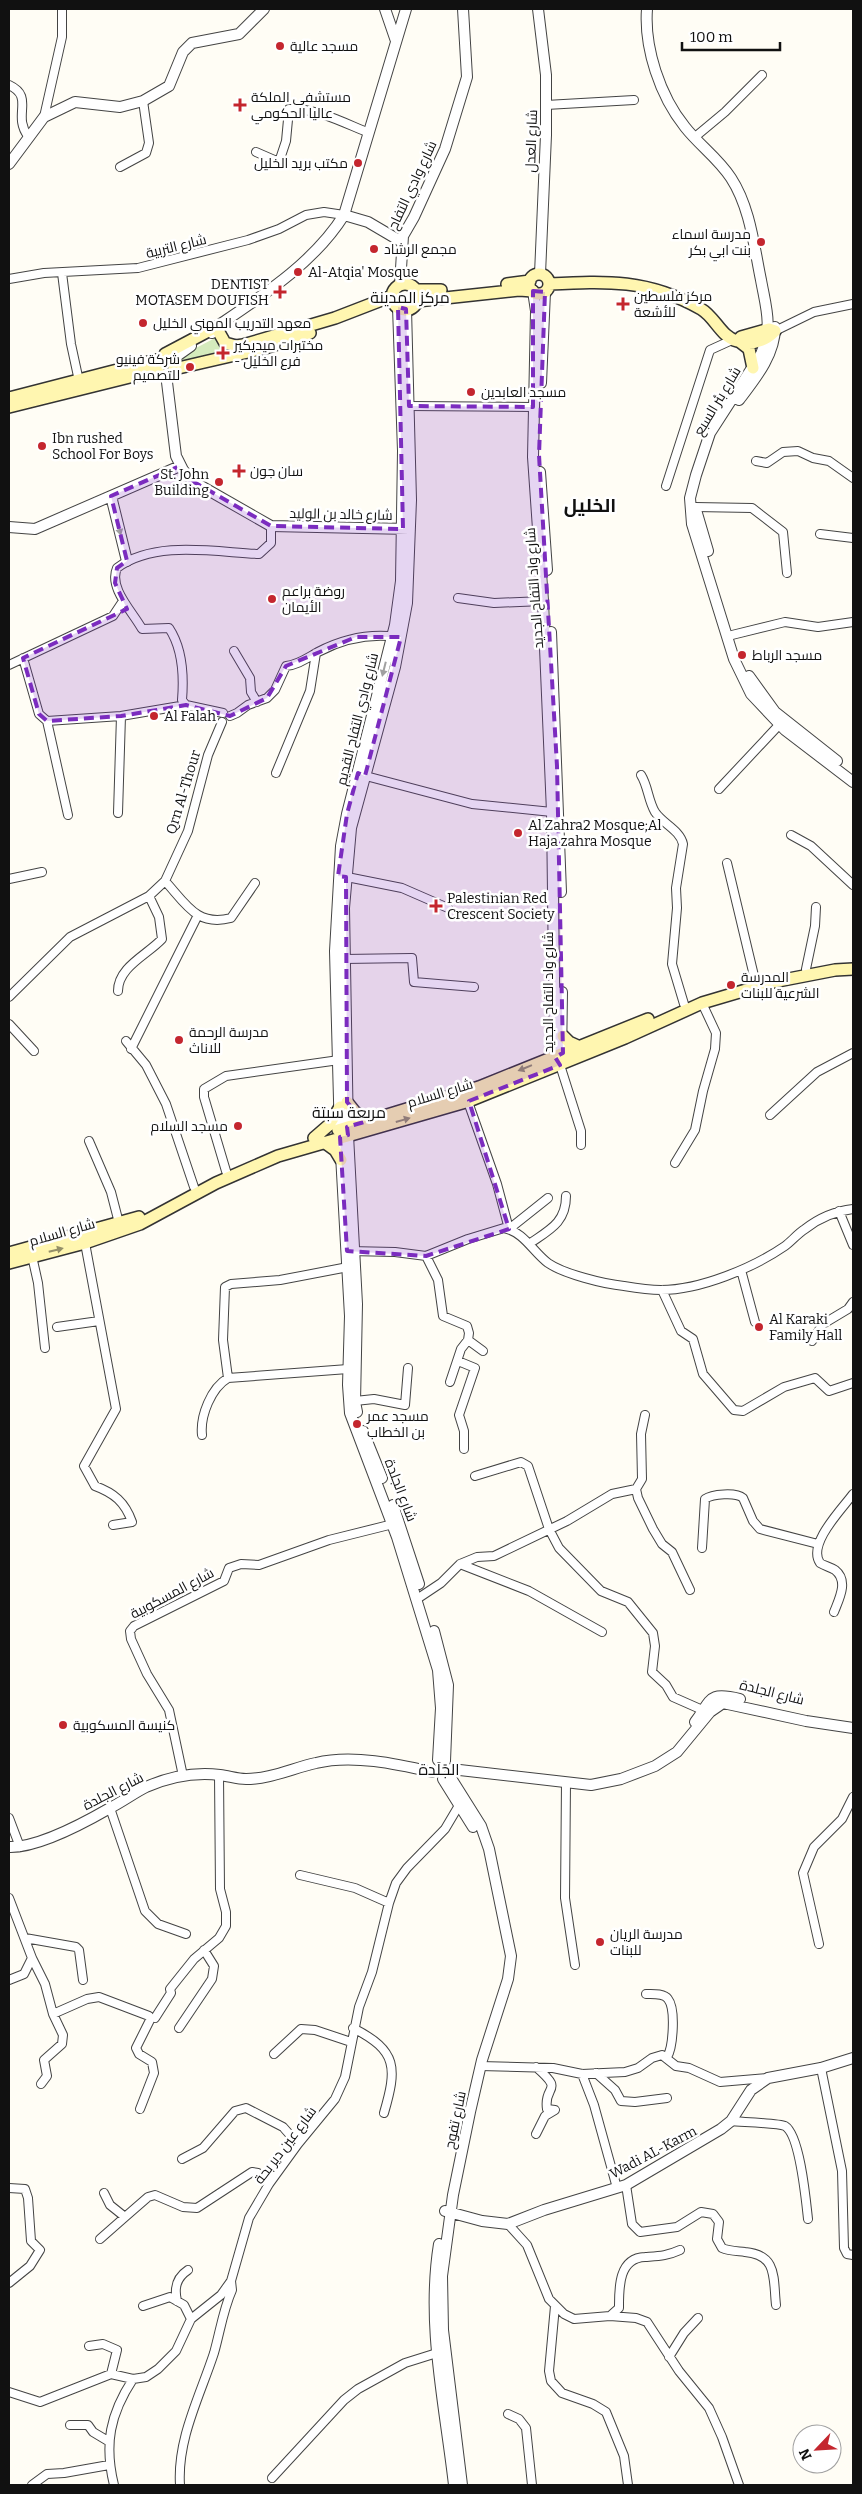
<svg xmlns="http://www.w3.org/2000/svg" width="862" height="2494" font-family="Bitter,Cairo,serif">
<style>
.green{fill:#d5ebbd}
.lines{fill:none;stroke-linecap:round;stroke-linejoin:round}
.minor-casing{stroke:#444;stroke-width:10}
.tertiary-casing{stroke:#444;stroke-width:12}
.secondary-casing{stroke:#333;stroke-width:14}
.minor{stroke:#fff;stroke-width:8}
.tertiary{stroke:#fff;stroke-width:10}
.secondary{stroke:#fff6b0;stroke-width:11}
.oneway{fill:#a0a0a0}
.oneway2{fill:#948f68}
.marked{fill:#7b2cbf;fill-opacity:0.2;stroke:#7b2cbf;stroke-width:4;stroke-dasharray:10 6;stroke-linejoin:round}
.poi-dot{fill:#c4262e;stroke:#fff;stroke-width:2}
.labels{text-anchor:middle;stroke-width:5;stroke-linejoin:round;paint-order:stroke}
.poi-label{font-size:14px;fill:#111;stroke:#fff;text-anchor:start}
.street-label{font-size:14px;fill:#111;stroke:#fff}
.quarter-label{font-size:16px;fill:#111;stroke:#fff}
.district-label{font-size:19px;font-weight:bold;fill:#111;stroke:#fff}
</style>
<rect width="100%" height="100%" fill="#fffdf5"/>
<path class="green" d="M215,338l12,11v6l-48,9 -2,-2 2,-5z"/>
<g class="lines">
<g class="minor-casing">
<path id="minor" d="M9,85c26,12 3,30 19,51
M546,105l88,-5
M44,117l18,-80v-28
M695,137l30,-25 37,-37
M256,152l23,10 7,-21 3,-32c28,-1 55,14 80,24
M120,167l26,-14 3,-10 -6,-42
M62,273l9,71 8,37
M9,279l35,-6 94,-5 110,-28 31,-11 27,-14 18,-3 20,3
M775,331l39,-19 39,-8
M409,406l124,1
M756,461l11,2 16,-11 15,-1 15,7 16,3 24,17
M666,486l44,-136 22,-10
M695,507l57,1 31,24 4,41
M820,534l33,4
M458,598l36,5 49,-2
M732,635l53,-13 33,5 35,-5
M234,651l16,27 1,14 6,10
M23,658l16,56 8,7 74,-5 65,-11 37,8
M9,665l104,-49 10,-15
M186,705l-4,-5c2,-24 1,-51 -13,-72l-27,1c-9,-17 -34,-41 -25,-61 38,-28 97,-16 142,-14l12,-11v-17
M230,716l7,-3 11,-8 19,-7 8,-8 11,-24c12,-1 21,-8 32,-14 25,-13 50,-19 79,-15
M47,721l21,94
M276,773l34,-82 6,-38
M362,775l110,29 80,8
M641,775c7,11 7,25 14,37 8,12 25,18 28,32l-7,44 1,20 -5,56 12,40
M719,789l60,-64
M118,813l3,-97
M791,835l20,11 42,39
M727,863l28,117
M342,876l60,12 46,20
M9,879l33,-7
M165,881c21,23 32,46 66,37l24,-35
M344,959l68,-1 2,24 60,5
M806,969l9,-43 1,-19
M118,991c0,-24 29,-36 44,-52l-3,-22 -10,-21
M9,997l61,-60 79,-41 16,-15 23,-50 20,-76 14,-33
M9,1024l25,27
M126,1041l20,24 20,39 28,83
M131,1049l66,-132
M560,1065l21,66v14
M467,1099l30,85 12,45 39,-31
M770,1115l47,-43 36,-19
M89,1141l22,51 8,31
M675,1163l20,-33 8,-39 12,-42 1,-16 -14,-30
M226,1171l-22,-74v-8l22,-13 113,-16
M839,1211l14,34
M85,1243l31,166 -32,57 11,20c19,7 30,16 37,36l-19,3
M529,1244c20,-14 37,-21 37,-48
M349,1251l46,1 31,4 42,-17 36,-11c20,4 29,24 44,35 16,11 56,21 76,23 12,2 25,4 37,4 39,0 92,-22 124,-44 7,-5 12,-12 20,-17 14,-11 31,-18 48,-20
M32,1256l6,27 7,65
M426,1256l12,24 5,36 24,10 2,7 -1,7 15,11
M741,1270l14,52
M662,1290l19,41 12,8 10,35 31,36 9,1 41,-24 31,-9 14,13 24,-8
M57,1327l42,-6
M812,1341l11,-17 25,-15 5,-7
M458,1361l17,7 -16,47 5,16v18
M228,1378l-5,-38 2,-53 6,-3 49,-4 68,-13
M450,1382l11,-33 7,-9
M355,1401l19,-2 31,6 3,-37
M202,1435c-2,-19 9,-47 26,-57l120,-9
M475,1476l46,-14 7,4 21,63 10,19 42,43 27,11 25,31 2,13 -3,26 14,13 7,12 34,15
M636,1489l2,9 15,31 9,15 10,8 18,38
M702,1548l3,-49c7,-5 31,-7 38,-1l10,23 7,8 58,15
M460,1564l69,27 73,41
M417,1599l24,-16 19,-19 17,-7 17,-1 73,-35 45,-27 24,-5 6,-10 -1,-45 4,-19
M834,1612c5,-13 15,-31 1,-42 -5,-3 -10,-4 -15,-7 -13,-19 22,-54 33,-69
M183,1776l-14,-66 -22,-36 -16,-35 -1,-8 4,-5 90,-45 5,-13 12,-4 18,1 70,-25 68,-17
M566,1782l-1,116 10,67
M110,1808l35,103 13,13 28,10
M9,1818l11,29
M300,1875l55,13 34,15
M9,1898l23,60 13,26 8,30 10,21 -1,9 -18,16 3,16 -6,8
M25,1938l51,9 3,3 4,30
M819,1944l-16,-71 11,-26 28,-28 11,-22
M9,1980l15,-6 8,-16
M646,1994c6,0 18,-1 22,5 8,10 5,49 -1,58
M53,2014l34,-15 12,-2 50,19 1,4 -14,28 3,6 13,8 2,11 -14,36
M155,2018l16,-25 -1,-4 24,-30 25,-21 7,-12v-14l-6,-23 -1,-114
M179,2028l33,-49 2,-13 -10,-16
M353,2028c45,23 44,40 31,85
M274,2054l27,-25 14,1 36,12
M480,2066l73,2 29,6 43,-2 13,-4 14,-10 10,-3 14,11 13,2 31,14 48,-4
M536,2067c30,26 7,17 11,42l8,1 -10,6 -9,18
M821,2068l21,103 2,77 3,6 6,1
M596,2073l19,17 6,11 14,1 32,-4
M582,2074l12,31 23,83
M731,2121c10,1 47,2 54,5 15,9 21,75 23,93
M182,2159l21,-11 32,-37 11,-3 37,19 15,17
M626,2185l6,39 8,8 37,-5 24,-15 12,2 6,8 -2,17 5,9c7,3 15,3 23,4 33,3 28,26 31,53
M9,2188l16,1 3,9 3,43 9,9 -10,16 -21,17
M104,2193l6,12 15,12 23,-20 7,-2 28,12 14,1 55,-36 6,1 11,11
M508,2224l19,21 22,54 15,15 10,5 36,-3 26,2 11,4 32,49 30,37 13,29 17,48
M100,2239l25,-22
M177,2301c-3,-13 -1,-23 11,-31
M143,2306l27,-9 14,8 7,14
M555,2306l-6,65 2,10 11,12 31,11 13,8 18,44 4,29
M610,2316l9,-8c0,-19 -1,-50 26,-51 13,-1 22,-1 35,-7
M89,2346l14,-2 14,6 -6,24
M669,2357l15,-24 14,-15
M9,2392l31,10 71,-28 22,5
M508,2414l11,5 7,9 6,57
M70,2425h18l5,7 15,9
M272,2478l72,-78 14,-11 47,-26 35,-11
M32,2485l15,-11 17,-1 45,-8
M114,2485c-10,-41 -4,-71 19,-106l13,-2 12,-8 18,-18 15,-32 30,-24 10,-14 18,-63 20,-34 29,-40 37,-45 10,-22 14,-70 13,-35 17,-69 7,-20 11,-15 38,-39 16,-27
M180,2485c-3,-46 20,-89 34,-132 6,-21 9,-43 18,-63l-1,-9"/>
</g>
<g class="tertiary-casing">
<path id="tertiary" d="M385,9l11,32
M538,9l8,66v60l-6,139
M647,9c-3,39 13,87 38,118 14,18 33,31 46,51 19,29 23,68 30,102 5,28 12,46 0,74l-51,79 -14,42 -6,23 2,26 42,135 17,35 34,36 68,52
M9,164l35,-47 31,-15 45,5 23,-6 26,-15 14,-34 9,-9 47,-9 25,-25
M344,215l24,7 34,20
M400,285l3,-49 11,-19 31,-68 22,-72 -4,-68
M533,291l3,20 -3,146 10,144 9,211 3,245 2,4
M398,307l5,144 -2,130 -6,44 -48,189 -6,32 -6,105 5,186 10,179 -2,69 2,28 47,124 41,133 3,38 -3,52
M212,333l4,-6c46,-31 98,-64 128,-112l62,-206
M174,358l17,-12
M166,374l10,82 7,14 11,12 77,44 138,3
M541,383l4,-91
M739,400c16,-21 36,-45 36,-73
M540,472l7,98
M111,496l16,65
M696,510l12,41
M9,527l26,2 145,-63
M551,632l10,260
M749,676l26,36 62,49
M561,1059l1,-67
M357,1412l-2,-10 2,-98 -9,-169 -4,-227 7,-80 44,-161 12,-64 4,-103 -5,-191
M363,1431l19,47
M393,1505l26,79
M434,1631l14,54 -3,76
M695,1722c17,-22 12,-31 45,-23
M451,1769l140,16 30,-6 34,-13 22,-14 33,-40 13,-9 83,18 47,7
M449,1775l32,51 8,23 22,107 -3,23 -26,81 -12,52 -17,83 -11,81 1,54 19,155
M443,1779l30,48
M9,1847c29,1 75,-24 101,-39 12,-6 24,-15 36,-21 23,-10 49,-15 74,-12 9,1 17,4 26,4 24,0 47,-11 70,-16 36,-9 81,1 116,9
M445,2211l37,10 26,3 36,-14 82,-25 95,-56 10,-8 20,-31 17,-12 53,-10 32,-10
M439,2244c-13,81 6,161 15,241"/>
</g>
<g class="secondary-casing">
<path id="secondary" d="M529 284a10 10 0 1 1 20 0a10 10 0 1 1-20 0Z
M507,284l23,-3
M549,284c58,-3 99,-5 152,25 14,8 20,28 36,32 15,4 28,0 38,-10
M392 297a13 13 0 1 1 26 0a13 13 0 1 1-26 0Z
M416,290h25
M417,301l102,-11 14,1
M741,337l28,-8 6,2
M740,342l9,7 4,19
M165,354l51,-27 9,16 11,3 7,-1 92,-27 57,-22
M174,369l95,-22 41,-14
M9,398l147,-38
M9,407l149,-37
M563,1036l6,6 11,5
M347,1102l8,10 13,9
M338,1130l141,-43 169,-68
M314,1138l15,-13 11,-18
M324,1142l11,8 6,10
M9,1253l130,-36
M9,1263l76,-20 55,-19 76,-41 62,-27 191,-55 156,-63 77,-35 71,-21 62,-12 18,-1"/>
</g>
<use href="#minor" class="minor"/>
<use href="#tertiary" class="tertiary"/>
<use href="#secondary" class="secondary"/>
</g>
<defs><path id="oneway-solid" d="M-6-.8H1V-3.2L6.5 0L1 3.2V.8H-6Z" transform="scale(1.25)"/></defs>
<g class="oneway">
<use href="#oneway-solid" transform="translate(119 528) rotate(76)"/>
<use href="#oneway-solid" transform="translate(384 669) rotate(104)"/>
</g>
<g class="oneway2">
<use href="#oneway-solid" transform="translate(525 1068) rotate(158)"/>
<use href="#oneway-solid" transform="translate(403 1120) rotate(-16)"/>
<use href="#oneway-solid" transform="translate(56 1250) rotate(-14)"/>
</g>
<path class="marked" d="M533,291l12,1 -6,163 18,311 6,287 -8,4 5,8 -91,36 40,128 -83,27 -79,-5 -7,-114 8,-2 -1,-8 17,-5 -17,-20 -1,-225 -8,-1 9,-62 11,-41 7,3 36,-139h-45l-70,29 -19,32 -37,18 -44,-11 -65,11 -74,5 -8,-7 -16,-56 104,-49 -12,-26 2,-15 10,-7 -16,-65 69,-30 14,16 77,44 132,3 -5,-222 8,2 3,97 124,1z"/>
<g class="poi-dot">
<circle cx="280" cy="46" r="5"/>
<path d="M237.5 97.5h5v5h5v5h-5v5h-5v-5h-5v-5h5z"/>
<circle cx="358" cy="163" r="5"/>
<circle cx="761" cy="242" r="5"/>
<circle cx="374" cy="249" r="5"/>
<circle cx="298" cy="272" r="5"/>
<path d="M277.5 284.5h5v5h5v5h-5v5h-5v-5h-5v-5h5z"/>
<path d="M620.5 296.5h5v5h5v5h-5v5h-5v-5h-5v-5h5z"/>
<circle cx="143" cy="323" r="5"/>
<path d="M220.5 345.5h5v5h5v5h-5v5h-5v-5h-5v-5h5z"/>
<circle cx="190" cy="367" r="5"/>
<circle cx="471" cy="392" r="5"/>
<circle cx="42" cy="446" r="5"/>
<path d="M236.5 463.5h5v5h5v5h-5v5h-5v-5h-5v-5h5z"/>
<circle cx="219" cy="482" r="5"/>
<circle cx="272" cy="599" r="5"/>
<circle cx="742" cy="655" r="5"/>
<circle cx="154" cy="716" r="5"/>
<circle cx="518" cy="833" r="5"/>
<path d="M433.5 898.5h5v5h5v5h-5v5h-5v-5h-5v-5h5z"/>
<circle cx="731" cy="985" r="5"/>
<circle cx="179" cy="1040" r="5"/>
<circle cx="238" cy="1126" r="5"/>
<circle cx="759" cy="1327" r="5"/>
<circle cx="357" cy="1424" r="5"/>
<circle cx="63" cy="1725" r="5"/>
<circle cx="600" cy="1942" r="5"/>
</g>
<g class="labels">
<g class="poi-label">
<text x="290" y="51">مسجد عالية</text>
<text x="251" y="102">مستشفى الملكة<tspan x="251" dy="16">عاليا الحكومي</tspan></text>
<text x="348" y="168" text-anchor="end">مكتب بريد الخليل</text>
<text x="751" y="239" text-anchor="end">مدرسة اسماء<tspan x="751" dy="16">بنت ابي بكر</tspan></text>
<text x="384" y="254">مجمع الرشاد</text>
<text x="308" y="277">Al-Atqia' Mosque</text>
<text x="269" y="289" text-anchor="end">DENTIST<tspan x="269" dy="16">MOTASEM DOUFISH</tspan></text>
<text x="634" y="301">مركز فلسطين<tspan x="634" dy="16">للأشعة</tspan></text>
<text x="153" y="328">معهد التدريب المهني الخليل</text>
<text x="234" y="350">مختبرات ميديكير<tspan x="234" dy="16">- فرع الخليل</tspan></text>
<text x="180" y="364" text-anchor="end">شركة فينيو<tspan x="180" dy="16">للتصميم</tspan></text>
<text x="481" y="397">مسجد العابدين</text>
<text x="52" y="443">Ibn rushed<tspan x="52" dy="16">School For Boys</tspan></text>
<text x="250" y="476">سان جون</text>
<text x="209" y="479" text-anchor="end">St. John<tspan x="209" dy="16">Building</tspan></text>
<text x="282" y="596">روضة براعم<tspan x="282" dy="16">الأيمان</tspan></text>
<text x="752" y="660">مسجد الرباط</text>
<text x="164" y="721">Al Falah</text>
<text x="528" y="830">Al Zahra2 Mosque;Al<tspan x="528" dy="16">Haja zahra Mosque</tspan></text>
<text x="447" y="903">Palestinian Red<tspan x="447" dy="16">Crescent Society</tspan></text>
<text x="741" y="982">المدرسة<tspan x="741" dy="16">الشرعية للبنات</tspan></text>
<text x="189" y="1037">مدرسة الرحمة<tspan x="189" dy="16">للاناث</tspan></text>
<text x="228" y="1131" text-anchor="end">مسجد السلام</text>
<text x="769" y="1324">Al Karaki<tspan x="769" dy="16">Family Hall</tspan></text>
<text x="367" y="1421">مسجد عمر<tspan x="367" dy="16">بن الخطاب</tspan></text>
<text x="73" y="1730">كنيسة المسكوبية</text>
<text x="610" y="1939">مدرسة الريان<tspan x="610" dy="16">للبنات</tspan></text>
</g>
<g class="street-label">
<text transform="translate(531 141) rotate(-88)" y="5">شارع العدل</text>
<text transform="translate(412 185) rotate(-65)" y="5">شارع وادي التفاح</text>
<text transform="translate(176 246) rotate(-14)" y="5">شارع التربية</text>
<text transform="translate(717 401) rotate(-59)" y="5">شارع بئر السبع</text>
<text transform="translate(341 514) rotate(1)" y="5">شارع خالد بن الوليد</text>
<text transform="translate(534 588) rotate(-94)" y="5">شارع واد التفاح الجديد</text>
<text transform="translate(357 719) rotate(-76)" y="5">شارع وادي التفاح القديم</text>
<text transform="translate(183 792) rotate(-73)" y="5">Qrn Al-Thour</text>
<text transform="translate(548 992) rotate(-90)" y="5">شارع واد التفاح الجديد</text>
<text transform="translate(440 1093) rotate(-17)" y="5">شارع السلام</text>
<text transform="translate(62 1232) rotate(-16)" y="5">شارع السلام</text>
<text transform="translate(401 1490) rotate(69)" y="5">شارع الجلدة</text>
<text transform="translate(172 1593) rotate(-28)" y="5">شارع المسكوبية</text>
<text transform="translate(772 1692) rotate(14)" y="5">شارع الجلدة</text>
<text transform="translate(113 1791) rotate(-27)" y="5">شارع الجلدة</text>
<text transform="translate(455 2120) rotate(-78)" y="5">شارع تفوح</text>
<text transform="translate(285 2145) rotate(-53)" y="5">شارع عين دير بحة</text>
<text transform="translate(653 2152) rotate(-28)" y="5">Wadi AL-Karm</text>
</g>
<g class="quarter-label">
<text x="410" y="303">مركز المدينة</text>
<text x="349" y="1118">مربعة سبتة</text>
<text x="439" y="1775">الجًلَدة</text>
</g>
<g class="district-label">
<text x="590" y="512">الخليل</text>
</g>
</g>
<rect width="862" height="2494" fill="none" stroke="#111111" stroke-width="20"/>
<g transform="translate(817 2449) rotate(245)"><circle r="24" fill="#ffffff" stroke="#a0a0a0"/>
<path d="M0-4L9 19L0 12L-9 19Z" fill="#c4262e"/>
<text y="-8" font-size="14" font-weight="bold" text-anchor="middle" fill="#111111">N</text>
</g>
<path d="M682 42v8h98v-8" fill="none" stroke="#111111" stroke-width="2.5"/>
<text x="690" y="42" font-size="15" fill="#111111" stroke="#ffffff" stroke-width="4" paint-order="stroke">100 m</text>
</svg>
